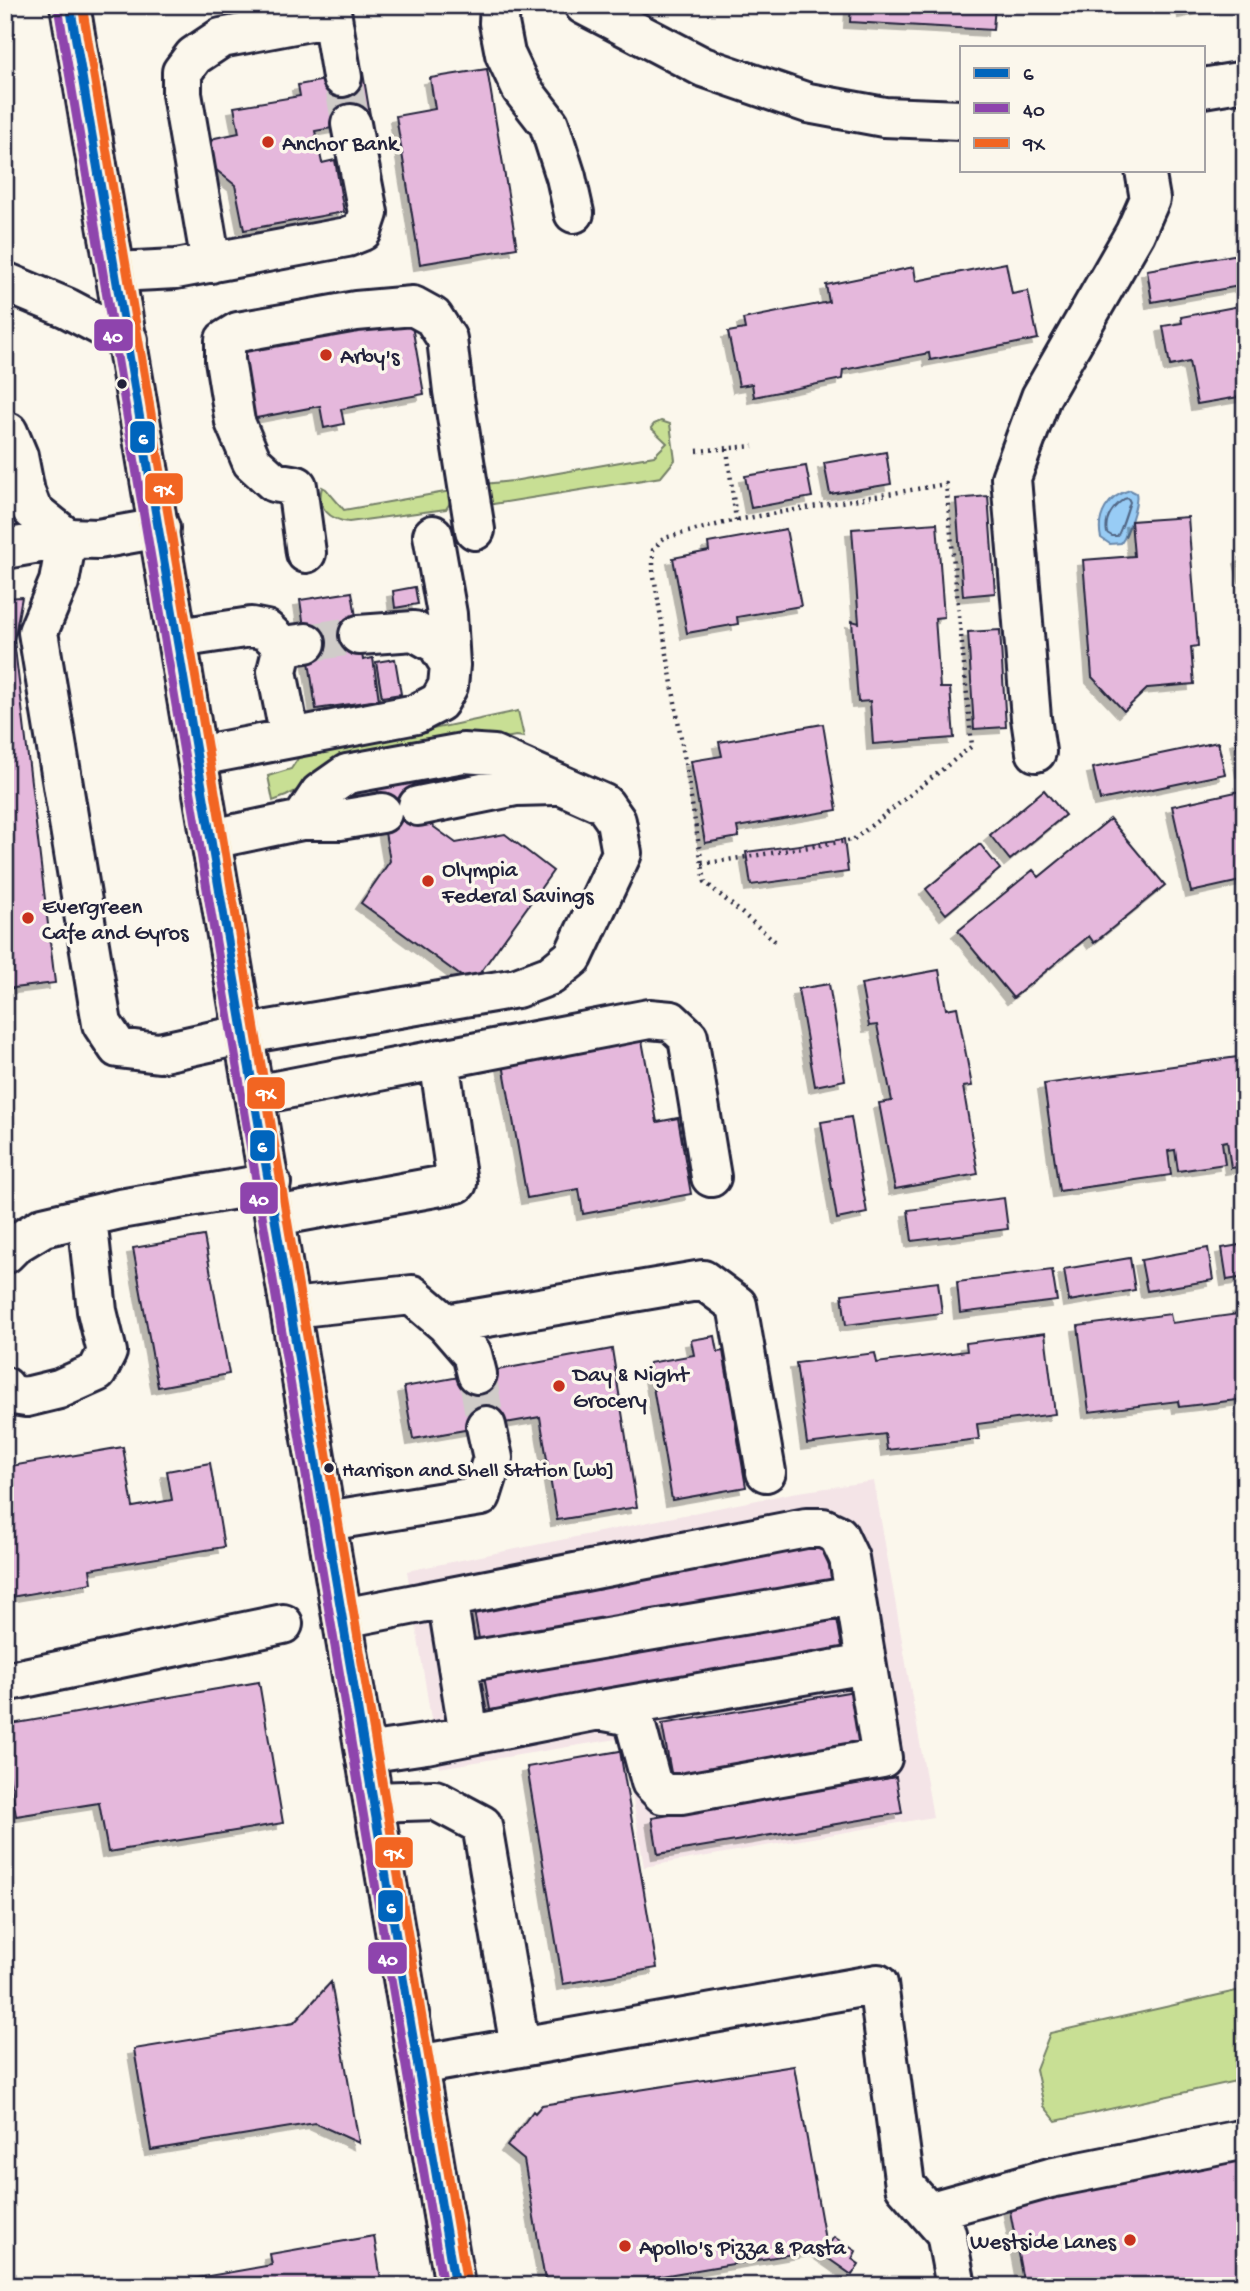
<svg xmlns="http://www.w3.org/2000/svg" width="1250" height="2291" font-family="'Gochi Hand',sans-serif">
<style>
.built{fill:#f4e4e7}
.green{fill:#c8df94;stroke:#758068;stroke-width:2}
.water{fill:#98ccf5;stroke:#6988ab;stroke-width:2}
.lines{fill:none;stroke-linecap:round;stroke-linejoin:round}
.shore{stroke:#516685;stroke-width:2}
.building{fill:#e5b8dc;stroke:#22223b;stroke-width:2;filter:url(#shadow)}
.minor-tunnel{stroke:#d0ccc9;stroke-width:38;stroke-dasharray:38 19;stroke-linecap:butt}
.minor-casing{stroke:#22223b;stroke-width:44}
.major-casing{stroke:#22223b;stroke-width:44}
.path{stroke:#22223b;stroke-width:4.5;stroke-dasharray:2 5;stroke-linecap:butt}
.minor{stroke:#fbf7ec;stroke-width:38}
.major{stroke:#fadf96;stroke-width:38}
.bus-1-casing{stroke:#fbf7ec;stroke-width:14}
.bus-2-casing{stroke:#fbf7ec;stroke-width:14}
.bus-3-casing{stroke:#fbf7ec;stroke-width:14}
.bus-1{stroke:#0065bd;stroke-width:9}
.bus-2{stroke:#8e44ad;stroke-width:9}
.bus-3{stroke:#f26522;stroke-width:9}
.poi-dot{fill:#c8321e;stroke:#fbf7ec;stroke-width:2.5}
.bus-dot{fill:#22223b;stroke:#fbf7ec;stroke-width:2.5}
.labels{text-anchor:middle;stroke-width:7;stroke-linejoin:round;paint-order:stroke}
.bus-label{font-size:21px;fill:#22223b;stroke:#fbf7ec;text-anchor:start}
.poi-label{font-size:23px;fill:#22223b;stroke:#fbf7ec;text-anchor:start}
.line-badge{stroke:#fbf7ec;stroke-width:2.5}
.badge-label{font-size:19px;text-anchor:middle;font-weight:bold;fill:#fff}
</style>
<defs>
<filter id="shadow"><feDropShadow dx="-6" dy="6" stdDeviation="0" flood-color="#0004"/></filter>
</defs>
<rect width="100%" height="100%" fill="#fbf7ec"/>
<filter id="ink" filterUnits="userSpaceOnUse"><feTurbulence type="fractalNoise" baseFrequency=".0143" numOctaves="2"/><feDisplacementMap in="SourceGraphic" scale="14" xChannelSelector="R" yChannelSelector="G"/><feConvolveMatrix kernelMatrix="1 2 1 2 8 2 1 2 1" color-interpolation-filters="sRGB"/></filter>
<g filter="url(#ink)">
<path class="built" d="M874,1481l59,336 -289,50 -21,-129 -184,30 -32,-197 385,-78z"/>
<path class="green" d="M661,421l9,3 5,36 -14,17 -174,28 -3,-21 29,-3 141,-25 13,-13 -16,-15 3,-4z
M322,487l4,2 18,21 107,-19 1,9 -6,9 -97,13c-19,-2 -33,-14 -27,-35z
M518,711l6,26 -8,-1 -171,30 -59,30 -13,5 -5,-25 23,-7 14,-21 10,-3 28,3z
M1245,1989v90l-189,42 -12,-15 -8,-37 14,-36z"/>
<path class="water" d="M1130,490l6,3c3,8 -9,43 -15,50l-11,1 -9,-6c-5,-22 7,-42 29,-48z"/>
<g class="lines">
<path class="shore" d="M1124,499l4,-1 2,4c-3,8 -9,30 -13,34h-5l-5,-3c-3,-14 6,-26 17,-34z"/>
</g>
<path class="building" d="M851,5h144l-2,25 -143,-8z
M1183,5h35l-34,7z
M487,69l30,179 -97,16 -24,-148 39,-7 -5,-31z
M363,73l8,48 -56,10 7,32 13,-3 9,52 -100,18 -9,-45 -35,-28 15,-19 24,-5 -5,-26 66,-11 -2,-11z
M1245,253v32l-93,17 -5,-32z
M1006,263l6,31 16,-3 10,48 -108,21 -1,-7 -86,17 -1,9 -88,18 -2,-13 -13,2 -11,-54 17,-3 -2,-10 86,-17 -3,-17 88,-18 2,14z
M1245,305v91l-48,8 -8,-42 -19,4 -7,-40 19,-3 -1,-6z
M411,320l13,74 -83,15 3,15 -20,4 -4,-22 -69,13 -14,-79z
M886,452l5,32 -61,10 -6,-31z
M806,466l6,31 -61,11 -6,-32z
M988,496l7,97 -32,3 -7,-97z
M1188,517l10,129 -7,1 3,37 -46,4 -24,23 -32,-34 -9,-117 51,-4 -3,-35z
M937,523l7,94 -9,1 5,70h10l4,50 -81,6 -3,-43 -12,1 -6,-81 7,2 -7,-94z
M786,529l15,77 -64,11 1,7 -51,9 -14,-75 36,-7 -1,-8z
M1245,556v21l-5,-19z
M415,587l3,17 -23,4 -2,-17z
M352,592l11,68 10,-2 6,42 -63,9 -16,-109z
M22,597l-8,43 41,343 -50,6v-391z
M1000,630l6,97 -32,2 -6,-97z
M395,659l6,35 -19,3 -6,-35z
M823,724l14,86 -100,17 2,10 -34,6 -14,-82 31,-5 -3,-14z
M1245,737v33l-3,1 -6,-32z
M1218,742l7,32 -125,26 -7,-32z
M412,777l8,40 36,26 49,-9 48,37 -81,113 -111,-81 29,-42 -14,-80z
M1044,790l21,25 -55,45 -20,-25z
M1245,790v90l-54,12 -19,-86z
M1110,819l55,66 -71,58 -5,-7 -76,62 -55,-67 75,-61 6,7z
M844,839l4,33 -97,13 -5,-33z
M980,844l20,25 -54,45 -20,-25z
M939,970l7,39 11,-2 15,79 -9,1 15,87 -83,15 -16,-86 13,-2 -15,-76 -8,1 -8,-42z
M829,984l16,96 -30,6 -17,-97z
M639,1024l18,98 21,-4 13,76 -108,20 -4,-25 -52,9 -24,-134z
M1245,1056v110l-14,2 -4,-27 -5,1 3,22 -47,7 -3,-21 -7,1 3,24 -112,16 -15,-107z
M851,1117l16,96 -30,6 -16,-97z
M1004,1198l4,31 -96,12 -4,-31z
M204,1236l25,138 -71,13 -25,-139z
M1245,1244v33l-18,3 -5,-32z
M1208,1248l5,32 -66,11 -6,-31z
M1130,1258l5,32 -66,11 -5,-32z
M1052,1270l5,31 -97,12 -3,-31z
M938,1282l4,31 -96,12 -4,-31z
M1245,1306v93l-66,8 -1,-6 -89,11 -11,-86 92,-12 2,9 67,-9 -1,-7z
M1045,1333l10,81 -78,10 2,15 -92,11 -2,-16 -78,10 -11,-81 79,-10 2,10 90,-12 -1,-8z
M715,1336l3,16 5,-1 23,136 -74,13 -23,-137 45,-8 -3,-15z
M612,1349l25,158 -80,13 -17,-103 -127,22 -9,-52z
M123,1447l10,60 39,-7 -5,-29 43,-8 14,84 -134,22 2,14 -87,15v-131z
M825,1543l7,39 -352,62 -7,-39z
M836,1613l7,39 -352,63 -7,-39z
M259,1682l24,141 -175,29 -9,-49 -83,13 -11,-67v-24z
M860,1690l10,54 -198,34 -10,-54z
M620,1751l37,217 -94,16 -36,-217z
M896,1777l6,36 -244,41 -6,-36z
M331,1982l28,161 -44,-20 -164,27 -17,-101 160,-26z
M794,2066l31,174 5,3 4,-6 22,14 -4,8 7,5 -7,11 -36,-25 -214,36h-56l-22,-126 -17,-14 26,-35 2,2 7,-8z
M1245,2151v135h-221l-17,-91z
M374,2236l8,50h-207l-1,-4 98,-17 -2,-11z"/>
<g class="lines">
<path class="minor-tunnel" d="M342,77l9,47
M306,643l53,-8
M477,1374l9,52"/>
<g class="minor-casing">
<path id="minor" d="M330,5l12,72
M500,5l-1,18 6,31 16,34 28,36 17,53 8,36
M584,5l119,62 105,36 76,14 77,3
M1203,88l42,-7
M211,263l-29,-169v-22l12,-16 27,-18 110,-21
M116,272l60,-3 171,-32 15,-6 6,-18 -17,-89
M5,282l62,26 61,32
M5,431l3,1 10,24 7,36 7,18 35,28
M160,528l-62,11 -31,-1 -8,44 -21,50 64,392 16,24 41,5 86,-19 272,-46 34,-13 22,-18 49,-104 -6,-32 -12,-17 -110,-49 -31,-2 -116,21 -27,19 -18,27 -90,19
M5,549l62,-11
M306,553l-9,-67 -23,-4 -22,-20 -17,-40 -10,-62v-20l13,-8 118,-21 57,-5 20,11 14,22 6,52 22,139
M359,635l55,-4 23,13 13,21
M178,638l73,-11 15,3 17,16 23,-3
M283,646l-6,25 13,67
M1036,752l-5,-34 -20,-240 30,-81 94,-164 15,-34 -5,-29
M198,756l218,-42 23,-12 9,-16 2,-21 -3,-51 -14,-79
M418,806l98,-20 39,-1
M302,820h38l42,-7
M255,1095l394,-76 22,2 17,16 23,140
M276,1216l181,-33 -18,-124
M5,1254l10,-10 28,-17 77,-18 151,-26
M291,1308l121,-13 34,29 257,-44 34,25 29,167
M446,1324l26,30 5,20
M5,1387l2,7 19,3 33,-8 38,-17 10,-20 -10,-41 -10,-94
M327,1521l154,-25 12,-38 -7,-32
M447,1598l22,137
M343,1618l463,-90h17l15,7 11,23 33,200 -201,36h-18l-12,-12 -17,-63 -13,-5 -22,-4 -173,34 -61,9
M458,1663l397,-67
M5,1682l278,-58
M601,1710l265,-46
M374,1802l61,-2 47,25 38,222
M418,2065l460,-81 27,202 41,47 10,53
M928,2212l122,-34 195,-39"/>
</g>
<g class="major-casing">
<path id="major" d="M70,5l385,2281"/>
</g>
<path class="path" d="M727,449l9,71 -72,18 -11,12v20l52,312 71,60
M697,451l56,-5
M702,864l151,-24 119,-94 -26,-262 -210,36"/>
<use href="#minor" class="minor"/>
<use href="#major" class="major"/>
<g class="bus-1-casing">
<path id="bus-1" d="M70,5l385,2281"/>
</g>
<g class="bus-2-casing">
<path id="bus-2" d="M58,7l385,2279"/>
</g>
<g class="bus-3-casing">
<path id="bus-3" d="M82,5l385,2279"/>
</g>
<use href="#bus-1" class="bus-1"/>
<use href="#bus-2" class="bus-2"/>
<use href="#bus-3" class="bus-3"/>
</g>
</g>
<g class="poi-dot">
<circle cx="268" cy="142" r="7"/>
<circle cx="326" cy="355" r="7"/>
<circle cx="428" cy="881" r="7"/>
<circle cx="28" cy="918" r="7"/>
<circle cx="559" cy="1386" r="7"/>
<circle cx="1130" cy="2240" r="7"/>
<circle cx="625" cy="2246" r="7"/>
</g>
<g class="bus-dot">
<circle cx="122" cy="384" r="6"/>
<circle cx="329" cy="1468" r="6"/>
</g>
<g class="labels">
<g class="bus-label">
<text x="342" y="1476">Harrison and Shell Station [wb]</text>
</g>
<g class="poi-label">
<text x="282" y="150">Anchor Bank</text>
<text x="340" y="363">Arby's</text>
<text x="442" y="876">Olympia<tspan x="442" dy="26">Federal Savings</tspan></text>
<text x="42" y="913">Evergreen<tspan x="42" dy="26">Cafe and Gyros</tspan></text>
<text x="573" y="1381">Day &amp; Night<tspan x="573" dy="26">Grocery</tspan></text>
<text x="1116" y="2248" text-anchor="end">Westside Lanes</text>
<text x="639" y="2254">Apollo's Pizza &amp; Pasta</text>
</g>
</g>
<g class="line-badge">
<rect x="93" y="318" width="41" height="34" rx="7" fill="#8e44ad"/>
<rect x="129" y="420" width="27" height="34" rx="7" fill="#0065bd"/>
<rect x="144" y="472" width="40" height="33" rx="7" fill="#f26522"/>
<rect x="246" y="1076" width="40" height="34" rx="7" fill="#f26522"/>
<rect x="249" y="1129" width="27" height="33" rx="7" fill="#0065bd"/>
<rect x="239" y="1181" width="40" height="34" rx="7" fill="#8e44ad"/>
<rect x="374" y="1836" width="40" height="33" rx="7" fill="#f26522"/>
<rect x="377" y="1889" width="27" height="34" rx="7" fill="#0065bd"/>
<rect x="367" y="1941" width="41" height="34" rx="7" fill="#8e44ad"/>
</g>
<g class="badge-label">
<text x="113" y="342">40</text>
<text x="143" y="444">6</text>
<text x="164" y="495">9X</text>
<text x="266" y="1099">9X</text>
<text x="262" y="1152">6</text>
<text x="259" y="1205">40</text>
<text x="394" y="1859">9X</text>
<text x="391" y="1913">6</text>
<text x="388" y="1965">40</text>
</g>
<rect width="1250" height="2291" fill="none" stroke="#fbf7ec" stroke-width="28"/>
<rect x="14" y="14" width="1222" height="2263" fill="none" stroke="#22223b" stroke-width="2.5" filter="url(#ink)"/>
<rect x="960" y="46" width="245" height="126" fill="#fbf7ec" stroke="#a4a2a5" stroke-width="2"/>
<rect x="974" y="68" width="35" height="10" fill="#0065bd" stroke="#a4a2a5" stroke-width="2"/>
<text x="1023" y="80" font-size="21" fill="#22223b">6</text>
<rect x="974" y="103" width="35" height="10" fill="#8e44ad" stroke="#a4a2a5" stroke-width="2"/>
<text x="1023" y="116" font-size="21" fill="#22223b">40</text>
<rect x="974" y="138" width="35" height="10" fill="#f26522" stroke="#a4a2a5" stroke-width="2"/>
<text x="1023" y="150" font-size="21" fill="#22223b">9X</text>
</svg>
